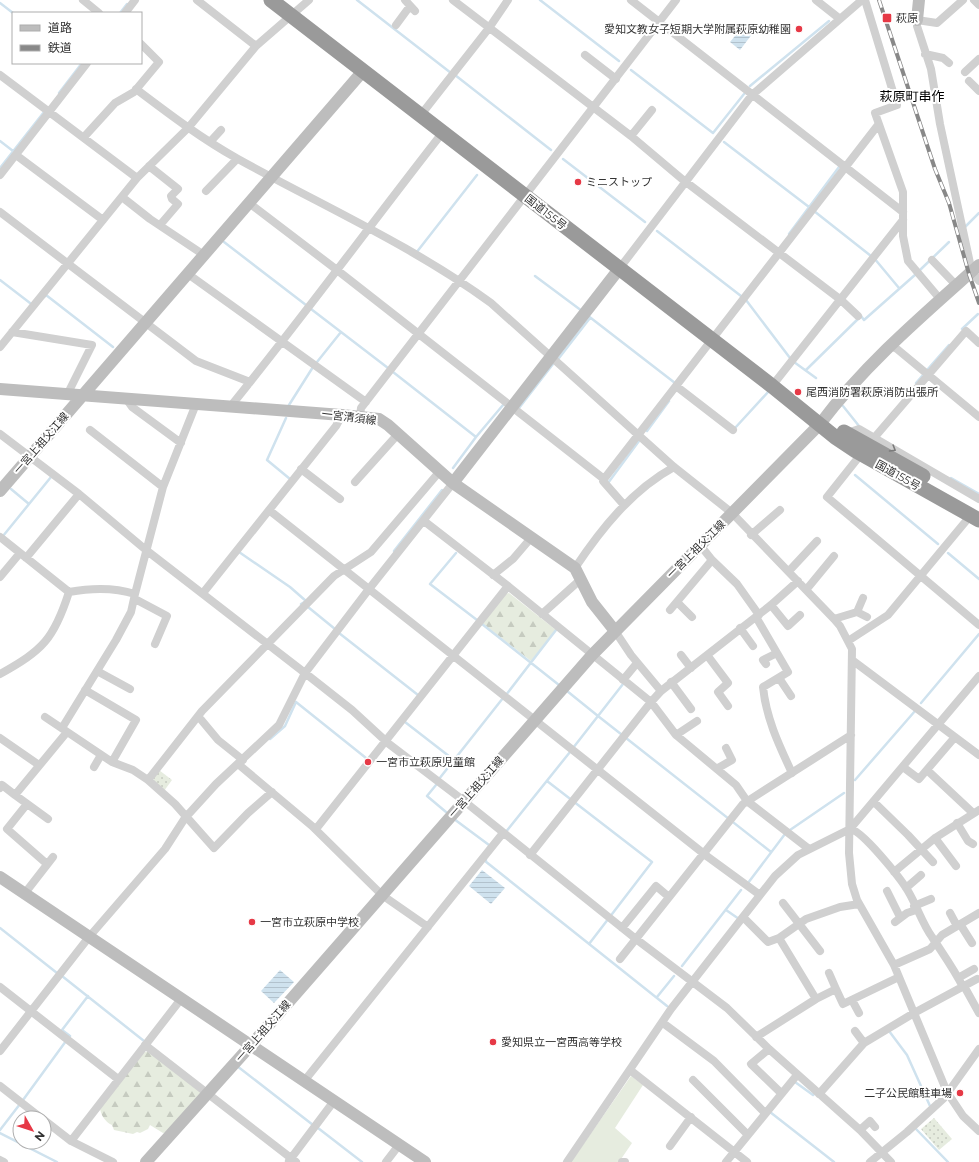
<svg xmlns="http://www.w3.org/2000/svg" width="979" height="1162" font-family="Montserrat,'Noto Sans JP',sans-serif">
<style>
.forest{fill:url(#forest-firs)}
.park{fill:url(#park-dots)}
.pitch{fill:#e6ecdf}
.water{fill:url(#water-rules)}
.lines{fill:none;stroke-linecap:round;stroke-linejoin:round}
.stream{stroke:#cfe2ee;stroke-width:2.5}
.street{stroke:#d0d0d0;stroke-width:8}
.secondary{stroke:#bdbdbd;stroke-width:12}
.highway{stroke:#9a9a9a;stroke-width:15}
.rail-casing{stroke:#888;stroke-width:4}
.rail{stroke:#fff;stroke-width:2.5;stroke-dasharray:8;stroke-linecap:butt}
.oneway{stroke:#7a7a7a}
.poi-dot{fill:#e63946;stroke:#fff;stroke-width:1.5}
.labels{text-anchor:middle;stroke-width:4;stroke-linejoin:round;paint-order:stroke}
.poi-label{font-size:11px;fill:#333;stroke:#fff;text-anchor:start}
.street-label{font-size:11px;fill:#333;stroke:#fff}
.quarter-label{font-size:13px;fill:#000;stroke:#fff}
</style>
<defs>
<pattern id="forest-firs" width="22" height="20" patternUnits="userSpaceOnUse"><rect width="22" height="20" fill="#e6ecdf"/><path d="M5 1l3.5 6h-7zM16 11l3.5 6h-7z" fill="#c6cbc0"/></pattern>
<pattern id="park-dots" width="8" height="8" patternUnits="userSpaceOnUse"><rect width="8" height="8" fill="#e6ecdf"/><path d="M2 2h.1M6 6h.1" fill="none" stroke="#c6cbc0" stroke-width="1.8" stroke-linecap="round"/></pattern>
<pattern id="water-rules" width="6" height="5" patternUnits="userSpaceOnUse"><rect width="6" height="5" fill="#cfe2ee"/><path d="M0 2.5h6" fill="none" stroke="#b2c2cd"/></pattern>
</defs>
<rect width="100%" height="100%" fill="#fff"/>
<path class="forest" d="M509,593l47,37 -25,31 -49,-38 23,-29z
M149,1051l55,39 -36,42 -5,1 -13,-8 -2,4 -8,4 -3,-1 -4,2 -19,-4 -2,-5c-7,-3 -12,-11 -12,-18l42,-54z"/>
<path class="park" d="M159,770l13,10 -8,11 -10,-9 -1,-4z
M934,1118l18,21 -13,11 -18,-21z"/>
<path class="pitch" d="M631,1076l12,9 -28,43 17,15 -13,19h-48z"/>
<path class="water" d="M744,25l9,8 -13,17 -10,-8z
M482,870l23,18 -14,16 -22,-18z
M280,970l14,12 -20,21 -13,-12z"/>
<g class="lines">
<path class="stream" d="M357,0l94,73
M540,0l79,61
M0,3l13,10
M120,13l7,-9
M631,70l82,63 31,-39
M455,75l96,75
M750,86l79,-65
M59,93l23,-30
M0,141l13,10
M724,142l85,65
M563,159l82,63
M0,168l44,-56
M814,211l57,45
M965,227l14,-14
M657,231l84,65
M789,234l50,-67
M224,242l82,63
M416,253l61,-78
M874,258l25,30
M920,270l29,-28
M535,276l47,35
M0,280l30,23
M44,297l2,-2 67,52
M746,300l44,58
M311,309l77,59
M587,315l88,68
M962,329l16,-15
M559,358l31,-40
M317,362l24,-30
M794,362l22,16
M806,370l55,-54 3,4 52,-46
M927,370l22,-25
M393,372l83,65 -23,31
M916,383l7,-8
M289,405l24,-38
M843,406l16,20
M519,408l34,-44
M286,418l-19,42 23,19
M735,428l34,-37
M647,431l22,-30
M476,437l27,-32h1
M855,475l83,69
M951,478l28,16
M608,483l31,-42
M11,489l18,15
M4,537l-1,-1 48,-59
M394,551l48,-61
M239,552l51,35 16,14 -5,3
M456,553l-26,31 47,36
M948,553l31,26
M308,607l27,22
M482,624l77,61
M339,633l79,62
M623,684l-25,32 173,136
M567,691l31,25 -25,32
M506,695l50,-65
M921,703l58,-69
M405,722l49,38
M270,739l15,-13 11,-24 70,56
M439,779l64,-81
M855,780l60,-69
M547,781l105,81 -63,82
M436,785l-9,11 19,16
M454,819l35,26
M790,830l54,-37
M505,833l65,-81
M486,860l-1,1 182,145
M748,883l37,-49
M726,910l13,9
M0,928l57,45
M682,966l59,-76
M62,976l82,65
M657,997l17,-21
M889,1031l18,24 23,51
M70,1036l-8,-6 26,-34
M237,1066l76,59
M795,1082l18,13 1,-1
M23,1100l43,-59
M770,1112l64,50
M318,1128l44,34
M916,1129l32,33
M0,1130l20,-26
M0,1133l57,29"/>
<path class="street" d="M83,0l16,13
M197,0l59,46
M405,0l10,11
M453,0l178,136 51,43 159,121 17,16
M631,0l272,212
M816,0l24,19
M865,0l32,105 -22,8 28,79v44l5,25 32,38
M963,0l-26,23 -20,-3v6l14,43 9,55 30,139c3,7 4,13 9,18
M974,0l5,5
M125,13l10,-13
M396,25l14,-19
M925,54l18,4 6,5
M585,55l31,24
M965,72l14,-13
M0,75l137,103
M969,81l10,10
M136,89c33,25 66,50 102,70 85,47 175,87 253,144l183,164 58,46 102,106 6,7 12,23 -3,204 3,31 5,16 37,65 53,127 16,24 16,15
M420,116l69,-88 19,-28
M631,136l21,-26
M84,137l31,-34 19,-11 25,-30 -18,-18
M210,142l11,-12
M16,155l87,65
M149,166l29,23 -7,7 1,3 6,5 -18,21
M0,175l87,-112
M206,191l31,-32
M122,197l28,22 54,36
M249,203l88,67 267,209 -1,2 21,24
M0,212l196,149 54,21
M932,260l24,25
M619,269l133,-174 110,-95
M188,274l178,128
M12,332l80,13 -25,50
M891,346l6,3 82,68
M0,347l137,-169 51,-50 68,-82 53,-46
M676,386l57,44
M772,386l131,-166
M127,400l5,7 49,36
M230,407c73,-90 141,-183 213,-275
M360,416l1,-8 315,-408
M90,430l73,57
M847,433l12,-4 120,70
M0,434l79,60 67,56 159,123 47,37 37,34 75,57 172,138 91,69 42,41 91,81 31,32
M874,438l92,-107 13,12
M856,451l2,7 -31,39 152,128
M301,469l39,30
M604,479l274,-354
M355,482l44,-49
M269,510l439,347 52,38
M424,521l84,65 143,116 25,33 60,50 11,16 62,48
M751,535l29,-25
M0,537l69,55c22,-4 44,-5 66,2l28,-107 33,-83
M700,545l12,15 25,24 22,31
M26,558l53,-64
M575,568c26,-39 57,-78 99,-101
M789,571l28,-30
M493,575l20,-16 18,-21
M0,577l20,-24
M806,590l28,-34
M203,593l133,-167 6,-11
M135,599l32,17 -12,28
M677,602l15,15
M771,605l17,21 12,-11
M670,610l42,-50
M857,612l10,5
M542,614l38,-34
M756,617l32,55 -25,15c3,31 16,58 29,86
M834,619l23,-7 6,-14
M740,628l13,18
M615,631l16,24 30,36
M848,641l40,-26 78,-94
M681,655l10,13
M707,655l21,28 -10,9 10,14
M852,660l127,95
M766,664l-3,-4 14,-7
M97,671l33,18
M0,674c43,-24 54,-35 69,-82
M779,678l12,18
M623,680l14,-17
M671,682l20,27
M85,690l51,30 -24,42
M198,716l20,24 25,20
M45,717l67,45 21,8 15,10 54,-69 132,-135 37,-24 69,-81
M62,728l54,-88 15,-28 4,-18
M676,735l21,-14
M0,738l39,27
M238,764l74,62 70,69 46,32
M94,767l7,-12
M903,767l16,12 36,-42
M718,768l14,-8 -6,-12
M927,770l46,43
M148,780l27,24 39,44 34,-35 24,-21
M0,788l2,-3 13,10 52,-63
M15,795l33,24
M874,802l34,33 25,27
M27,804l-20,25 40,35
M957,823l11,18 5,3
M316,829l192,-243
M850,829c12,1 51,50 58,62 9,15 14,32 24,46 11,17 22,32 31,50
M935,838l21,28
M530,855l121,-153 10,-11 110,-86 27,-24
M894,872l41,-34 44,-28
M906,888l15,-13
M887,891l13,26
M25,893l28,-36
M783,903l37,48
M914,906l17,-7
M950,913l7,13
M743,917l25,25 11,-4 37,61
M895,922l12,-9 9,-3
M960,924l12,19
M622,928l34,-42 13,11
M779,938l27,-19 34,-12 19,-3
M620,959l123,-155 108,-69
M894,965l36,-16 12,-14 37,-22
M829,973l7,16
M958,978l16,-9
M964,986l15,27
M0,987l118,92
M852,1000l7,13
M663,1023l51,38 51,52
M855,1031l9,12
M756,1037l60,-38 20,-10 7,15 56,-27
M145,1045l151,117
M769,1049l-18,15 30,29
M0,1051l89,-114 76,-88 20,-31 31,-34 63,-59 26,-52 64,-84 84,-106
M630,1070l117,92
M305,1080l198,-247
M693,1080l54,54
M0,1086l41,32
M819,1094l45,-51 50,-30 63,-34
M44,1120l27,21 42,21
M860,1130l10,-9 5,6
M71,1141l110,-142
M670,1146l21,-29
M0,1160l4,2
M289,1161l45,-60
M386,1162l13,-17
M567,1162l104,-153 104,-133 23,-21 52,-26 129,-153
M622,1162h3
M726,1162l71,-87
M870,1162l37,-30 37,-34 35,-49"/>
<path class="secondary" d="M917,20l2,-20
M0,389l342,26 37,4 9,6 65,58 122,85 17,34 23,29
M453,483l166,-214
M0,491l363,-420
M0,877l425,285
M146,1162l106,-118 340,-389 228,-231c45,-60 103,-109 159,-159"/>
<path class="highway" d="M271,0l501,386 63,51 21,14 123,69
M844,432l79,44"/>
<g class="rail-casing">
<path id="rail" d="M879,0l56,169 14,34 20,71 10,29"/>
</g>
<use href="#rail" class="rail"/>
</g>
<defs><path id="oneway-chevron" d="M-2-3.5L2.5 0L-2 3.5" fill="none" stroke-width="1.6" stroke-linecap="round" stroke-linejoin="round"/></defs>
<use class="oneway" href="#oneway-chevron" transform="translate(893 449) rotate(31)"/>
<g class="poi-dot">
<rect x="882" y="13" width="10" height="10" rx="2"/>
<circle cx="799" cy="29" r="4"/>
<circle cx="578" cy="182" r="4"/>
<circle cx="798" cy="392" r="4"/>
<circle cx="368" cy="762" r="4"/>
<circle cx="252" cy="922" r="4"/>
<circle cx="493" cy="1042" r="4"/>
<circle cx="960" cy="1093" r="4"/>
</g>
<g class="labels">
<g class="poi-label">
<text x="896" y="22">萩原</text>
<text x="791" y="33" text-anchor="end">愛知文教女子短期大学附属萩原幼稚園</text>
<text x="586" y="186">ミニストップ</text>
<text x="806" y="396">尾西消防署萩原消防出張所</text>
<text x="376" y="766">一宮市立萩原児童館</text>
<text x="260" y="926">一宮市立萩原中学校</text>
<text x="501" y="1046">愛知県立一宮西高等学校</text>
<text x="952" y="1097" text-anchor="end">二子公民館駐車場</text>
</g>
<g class="street-label">
<text transform="translate(546 212) rotate(38)" y="4">国道155号</text>
<text transform="translate(349 417) rotate(7)" y="4">一宮清須線</text>
<text transform="translate(41 443) rotate(-49)" y="4">一宮上祖父江線</text>
<text transform="translate(898 475) rotate(29)" y="4">国道155号</text>
<text transform="translate(696 549) rotate(-45)" y="4">一宮上祖父江線</text>
<text transform="translate(476 787) rotate(-49)" y="4">一宮上祖父江線</text>
<text transform="translate(263 1031) rotate(-49)" y="4">一宮上祖父江線</text>
</g>
<g class="quarter-label">
<text x="912" y="101">萩原町串作</text>
</g>
</g>
<rect x="12" y="12" width="130" height="52" fill="#ffffff" stroke="#adadad"/>
<rect x="20" y="25" width="20" height="6" fill="#bdbdbd" stroke="#adadad"/>
<text x="48" y="32" font-size="12" fill="#333333">道路</text>
<rect x="20" y="45" width="20" height="6" fill="#888888" stroke="#adadad"/>
<text x="48" y="52" font-size="12" fill="#333333">鉄道</text>
<g transform="translate(32 1130) rotate(129)"><circle r="19" fill="#ffffff" stroke="#adadad"/>
<path d="M0-3L7 15L0 10L-7 15Z" fill="#e63946"/>
<text y="-6" font-size="11" font-weight="bold" text-anchor="middle" fill="#333333">N</text>
</g>
</svg>
